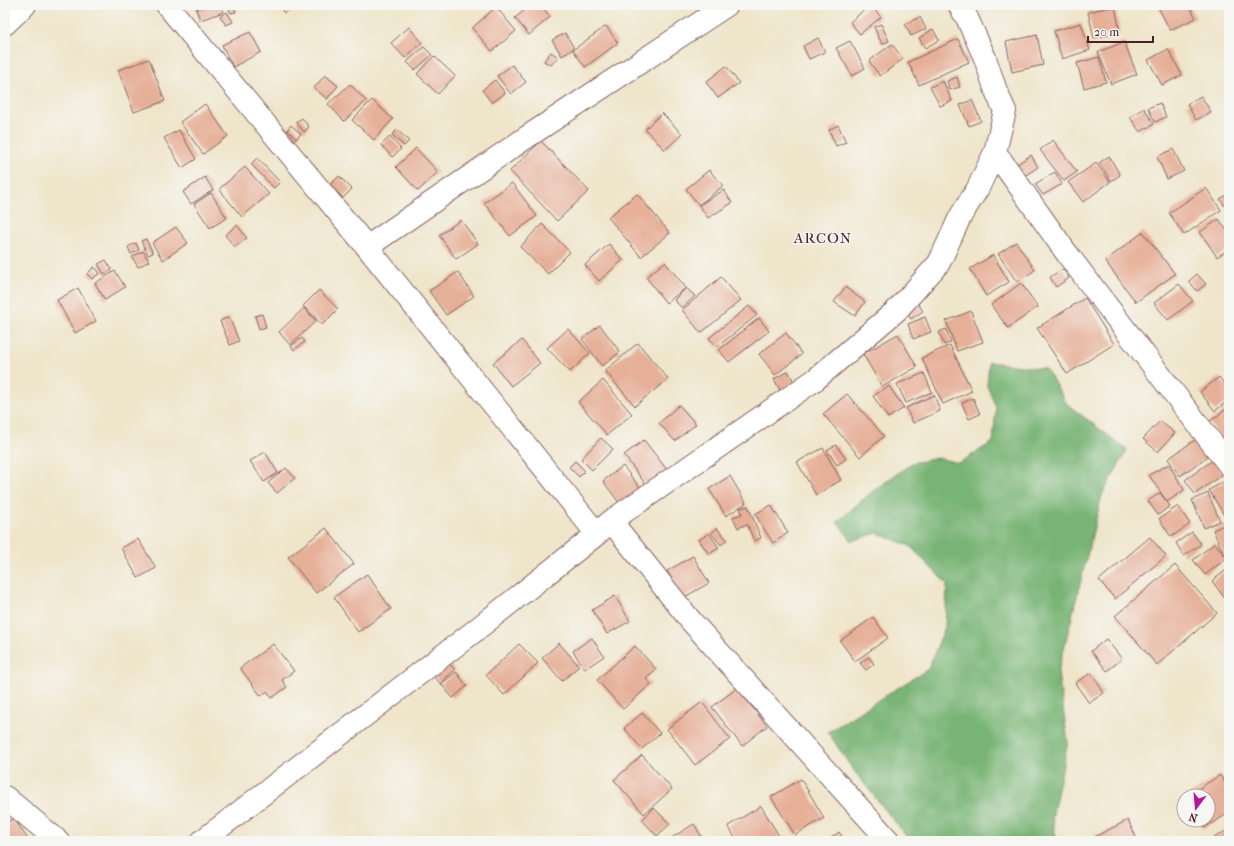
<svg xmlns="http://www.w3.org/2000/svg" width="1234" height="846" font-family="'IM FELL French Canon',serif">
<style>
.forest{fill:#78b474;stroke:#616a50}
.building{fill:#e6af97}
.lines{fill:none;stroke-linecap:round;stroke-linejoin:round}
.minor-casing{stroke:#846463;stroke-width:24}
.minor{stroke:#fff;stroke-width:22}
.labels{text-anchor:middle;stroke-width:3;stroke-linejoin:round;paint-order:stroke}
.quarter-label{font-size:15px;letter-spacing:1px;fill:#4a1f2b;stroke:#f6f6f2}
</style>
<rect width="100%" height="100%" fill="#f6f6f2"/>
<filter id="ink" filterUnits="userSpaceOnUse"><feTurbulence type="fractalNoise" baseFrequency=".025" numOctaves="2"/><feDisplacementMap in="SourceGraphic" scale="8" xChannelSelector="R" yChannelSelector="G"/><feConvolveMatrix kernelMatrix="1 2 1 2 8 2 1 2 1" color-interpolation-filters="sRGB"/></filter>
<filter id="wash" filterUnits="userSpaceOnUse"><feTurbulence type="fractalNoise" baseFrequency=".012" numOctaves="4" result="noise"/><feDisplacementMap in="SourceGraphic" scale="16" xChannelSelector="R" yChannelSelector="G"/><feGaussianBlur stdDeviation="0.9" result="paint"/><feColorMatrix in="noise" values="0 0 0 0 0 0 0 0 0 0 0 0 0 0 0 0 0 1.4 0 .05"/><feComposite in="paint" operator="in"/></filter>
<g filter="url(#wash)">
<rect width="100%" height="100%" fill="#efe5ca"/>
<path class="forest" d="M989,362l57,7 21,35 60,46 -25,45 -44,178 10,69 -16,76 5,23h-147l-59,-74 -23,-35 100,-63 17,-42 2,-43 -37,-38 -33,-13 -25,8 -15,-19 36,-31 39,-28 26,-5 21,5 34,-21 3,-35 -9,-21z"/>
<g id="blocks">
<path class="building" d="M207,5h14l3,7 -24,8 -4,-11z
M227,5h7l2,7 -5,1z
M278,5h18l-12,8z
M531,5h10l9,12 -21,18 -14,-17z
M870,5l11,12 -21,17 -10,-12z
M1157,5h32l7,13 -26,12z
M1115,6l5,27 -26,5 -6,-26z
M496,7l20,24 -24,20 -20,-23z
M227,12l6,10 -7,3 -6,-9z
M920,17l6,12 -15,7 -6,-12z
M1081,23l9,27 -28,9 -8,-28z
M881,24l8,17 -7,3 -8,-17z
M606,26l12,17 -33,24 -12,-17z
M409,27l13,15 -17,16 -14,-15z
M933,29l6,11 -14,8 -6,-10z
M250,32l11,20 -28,15 -11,-22z
M565,33l9,15 -12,8 -10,-16z
M1037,35l6,30 -31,7 -6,-30z
M818,38l7,14 -16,7 -6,-13z
M958,39l11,23 -50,23 -11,-23z
M850,41l15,27 -13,8 -16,-28z
M1124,42l13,32 -26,10 -13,-32z
M892,44l11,15 -23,17 -11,-15z
M424,47l8,8 -17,15 -8,-8z
M1168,49l14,26 -20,10 -14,-25z
M551,52l7,5 -7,8 -7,-4z
M434,56l21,20 -17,18 -21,-20z
M1099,57l7,25 -22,6 -7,-25z
M149,59l16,42 -31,11 -16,-42z
M512,65l14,17 -15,12 -14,-18z
M726,66l13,17 -21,15 -12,-16z
M325,75l13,11 -11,13 -13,-11z
M957,77l3,10 -10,3 -3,-9z
M495,80l10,13 -13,10 -10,-13z
M943,81l9,20 -12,5 -10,-19z
M350,84l16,17 -22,20 -16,-17z
M1201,96l10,16 -15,8 -9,-16z
M372,100l21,19 -19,21 -22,-20z
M972,100l9,21 -12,5 -9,-21z
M1160,103l6,14 -11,5 -7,-14z
M205,104l23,32 -25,18 -23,-32z
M1144,108l10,16 -14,8 -10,-15z
M662,113l20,21 -17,16 -20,-21z
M302,118l7,9 -5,5 -8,-10z
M291,125l10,9 -5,5 -9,-9z
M838,125l8,17 -10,4 -7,-16z
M179,130l17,29 -14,9 -18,-30z
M397,130l12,11 -5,5 -12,-11z
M390,137l11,12 -9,8 -11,-12z
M1053,140l24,32 -13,9 -24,-31z
M541,141l48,50 -32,30 -47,-50z
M416,148l22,24 -20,19 -22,-24z
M1173,149l11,22 -17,8 -10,-22z
M1031,155l7,12 -15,10 -7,-12z
M1109,156l11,19 -9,6 -12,-18z
M257,158l23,24 -6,6 -23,-24z
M1096,163l14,19 -27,20 -15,-20z
M245,167l24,27 -27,23 -23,-28z
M709,170l14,16 -24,19 -13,-16z
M1055,172l7,12 -19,11 -8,-11z
M339,176l13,13 -9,9 -13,-13z
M205,177l8,13 -22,14 -8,-12z
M512,183l25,33 -27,20 -26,-33z
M1206,188l15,22 -37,25 -15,-22z
M724,190l8,13 -24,15 -9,-13z
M211,193l16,25 -17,10 -16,-24z
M1229,193v10l-4,3 -5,-7z
M637,194l33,39 -29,24 -33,-40z
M1219,219l10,15v15l-12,8 -17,-25z
M461,220l17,24 -22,15 -17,-24z
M542,224l28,28 -22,22 -28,-27z
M237,225l10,13 -12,9 -10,-12z
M176,227l12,16 -25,17 -11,-17z
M1143,232l32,42 -39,28 -31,-41z
M146,239l7,14 -5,2 -7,-14z
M1016,242l19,28 -18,12 -19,-28z
M136,243l3,7 -8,4 -3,-7z
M609,244l14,16 -24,21 -14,-16z
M143,251l6,10 -11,6 -6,-10z
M993,255l16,27 -23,14 -16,-27z
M106,260l6,10 -8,4 -6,-10z
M665,262l21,26 -20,15 -20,-26z
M94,267l6,6 -8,6 -5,-5z
M1063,269l6,9 -13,9 -6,-10z
M115,271l10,16 -20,13 -10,-17z
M458,272l16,24 -28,19 -17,-24z
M1197,274l9,10 -9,7 -8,-10z
M721,277l20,23 -40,33 -19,-23z
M1021,283l17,24 -30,21 -17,-23z
M1179,284l14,17 -25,19 -14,-17z
M845,287l20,15 -10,14 -21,-14z
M78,288l18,33 -21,12 -18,-33z
M686,288l9,8 -13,12 -8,-8z
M319,290l19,19 -16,16 -19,-19z
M1085,298l29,46 -47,30 -30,-46z
M915,300l8,11 -12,8 -7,-11z
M749,306l8,9 -40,32 -8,-9z
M304,308l12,13 -26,24 -11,-13z
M971,311l12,31 -26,9 -11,-30z
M262,314l4,13 -7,2 -4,-13z
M229,317l10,24 -9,4 -10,-24z
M925,317l6,15 -18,7 -5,-15z
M759,318l10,13 -40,31 -10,-12z
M600,325l20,27 -18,14 -20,-27z
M568,329l22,24 -20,19 -23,-24z
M946,329l5,13 -7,3 -5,-13z
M786,333l16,21 -27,21 -16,-21z
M898,334l19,33 -35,20 -19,-33z
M302,338l3,4 -11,8 -3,-4z
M522,340l18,23 -29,23 -18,-23z
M638,343l30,36 -33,27 -30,-35z
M950,345l22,46 -29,13 -21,-46z
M788,371l6,11 -14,8 -6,-11z
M924,373l8,19 -26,11 -9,-19z
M1219,377l10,13v10l-14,11 -15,-19z
M603,380l29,34 -25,21 -29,-33z
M889,386l15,22 -16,10 -15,-22z
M847,394l37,42 -24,21 -37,-43z
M934,395l6,16 -27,12 -7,-15z
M973,398l7,16 -11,5 -7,-16z
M679,405l17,19 -21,17 -16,-18z
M1229,407v33l-4,3 -16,-21z
M1160,421l15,12 -17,19 -15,-13z
M601,438l12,11 -21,21 -11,-11z
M1196,439l12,17 -28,20 -12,-17z
M644,440l23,30 -21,15 -22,-30z
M836,445l10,14 -9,6 -10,-15z
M823,448l18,32 -25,15 -19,-33z
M265,452l13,21 -14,9 -14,-21z
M1213,460l10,14 -28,20 -10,-14z
M575,461l10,10 -6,6 -10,-10z
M1169,464l15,26 -17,12 -18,-27z
M623,466l18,23 -21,15 -17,-23z
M286,468l9,10 -18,15 -9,-10z
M730,476l16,27 -20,13 -17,-27z
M1229,479v40l-2,1 -18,-30z
M1160,493l10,13 -12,9 -10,-14z
M1208,493l12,28 -16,7 -12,-28z
M771,505l17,28 -15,10 -18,-29z
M748,506l13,32 -7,3 -7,-17 -9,4 -5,-11 9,-3 -2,-6z
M1178,506l12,18 -19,13 -12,-18z
M1229,523v29l-5,2 -11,-24z
M326,528l28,36 -38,29 -28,-36z
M717,528l10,12 -6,5 -10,-12z
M1192,532l9,12 -17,12 -8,-13z
M709,533l10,15 -10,6 -10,-14z
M1150,537l16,19 -51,43 -16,-19z
M138,539l18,29 -18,10 -17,-30z
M1215,543l12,15 -22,17 -12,-15z
M693,556l16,27 -26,15 -16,-27z
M1175,565l42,48 -60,52 -42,-49z
M1229,568v36l-17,-23z
M367,574l24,35 -33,23 -24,-35z
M615,596l15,25 -23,13 -15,-24z
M873,617l15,21 -33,23 -15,-20z
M592,638l12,18 -19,13 -12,-18z
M1106,639l16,20 -15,12 -16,-20z
M559,643l20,23 -17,15 -20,-23z
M273,644l21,27 -12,9 5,7 -15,11 -5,-7 -6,5 -21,-28z
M519,644l19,19 -34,32 -18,-20z
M635,646l21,23 -10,10 5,5 -28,25 -26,-29z
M869,657l5,7 -8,6 -6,-7z
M447,661l8,9 -15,13 -8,-9z
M456,672l11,14 -14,12 -12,-14z
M1091,673l13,20 -15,10 -14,-20z
M737,688l30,38 -25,20 -30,-39z
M702,702l28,37 -35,26 -28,-36z
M642,713l18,20 -18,16 -18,-21z
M642,755l30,34 -28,25 -30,-34z
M1220,775l9,14v24l-25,15 -5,-8h9v-24h-21z
M801,779l23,39 -29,17 -24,-38z
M761,806l21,35h-45l-9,-15z
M654,808l16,16 -13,12 -15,-16z
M14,818l15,23h-24v-18z
M1128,820l10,21h-49l-1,-1z
M694,824l10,17h-35l-1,-1z
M1229,829v12h-20z
M839,832l6,9h-18z"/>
</g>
</g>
<g filter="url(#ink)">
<use href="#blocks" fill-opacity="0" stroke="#846463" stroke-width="1"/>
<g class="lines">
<g class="minor-casing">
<path id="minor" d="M167,5l200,242 230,287 14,-13 205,-142 81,-69 42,-47 21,-46 18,-29 17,-36 73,103 161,210
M959,5l8,13 18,40 11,33 9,20 -10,41
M5,24l20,-19
M367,247l160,-110 200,-132
M611,521l80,100 198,220
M5,797l53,44
M202,841l270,-208 125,-99"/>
</g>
<use href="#minor" class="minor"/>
</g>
</g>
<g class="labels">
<g class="quarter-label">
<text x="823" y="243">ARCON</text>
</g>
</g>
<rect width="1234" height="846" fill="none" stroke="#f6f6f2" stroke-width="20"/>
<g transform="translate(1196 808) rotate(196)"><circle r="19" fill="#f6f6f2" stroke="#b1a0a2"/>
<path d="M0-3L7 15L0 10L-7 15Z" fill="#b5179e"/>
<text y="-6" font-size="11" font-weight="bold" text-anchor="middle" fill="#4a1f2b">N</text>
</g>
<path d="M1088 36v6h65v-6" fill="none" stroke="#4a1f2b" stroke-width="2"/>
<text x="1094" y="36" font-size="12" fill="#4a1f2b" stroke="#f6f6f2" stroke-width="3" paint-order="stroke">20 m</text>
</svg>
